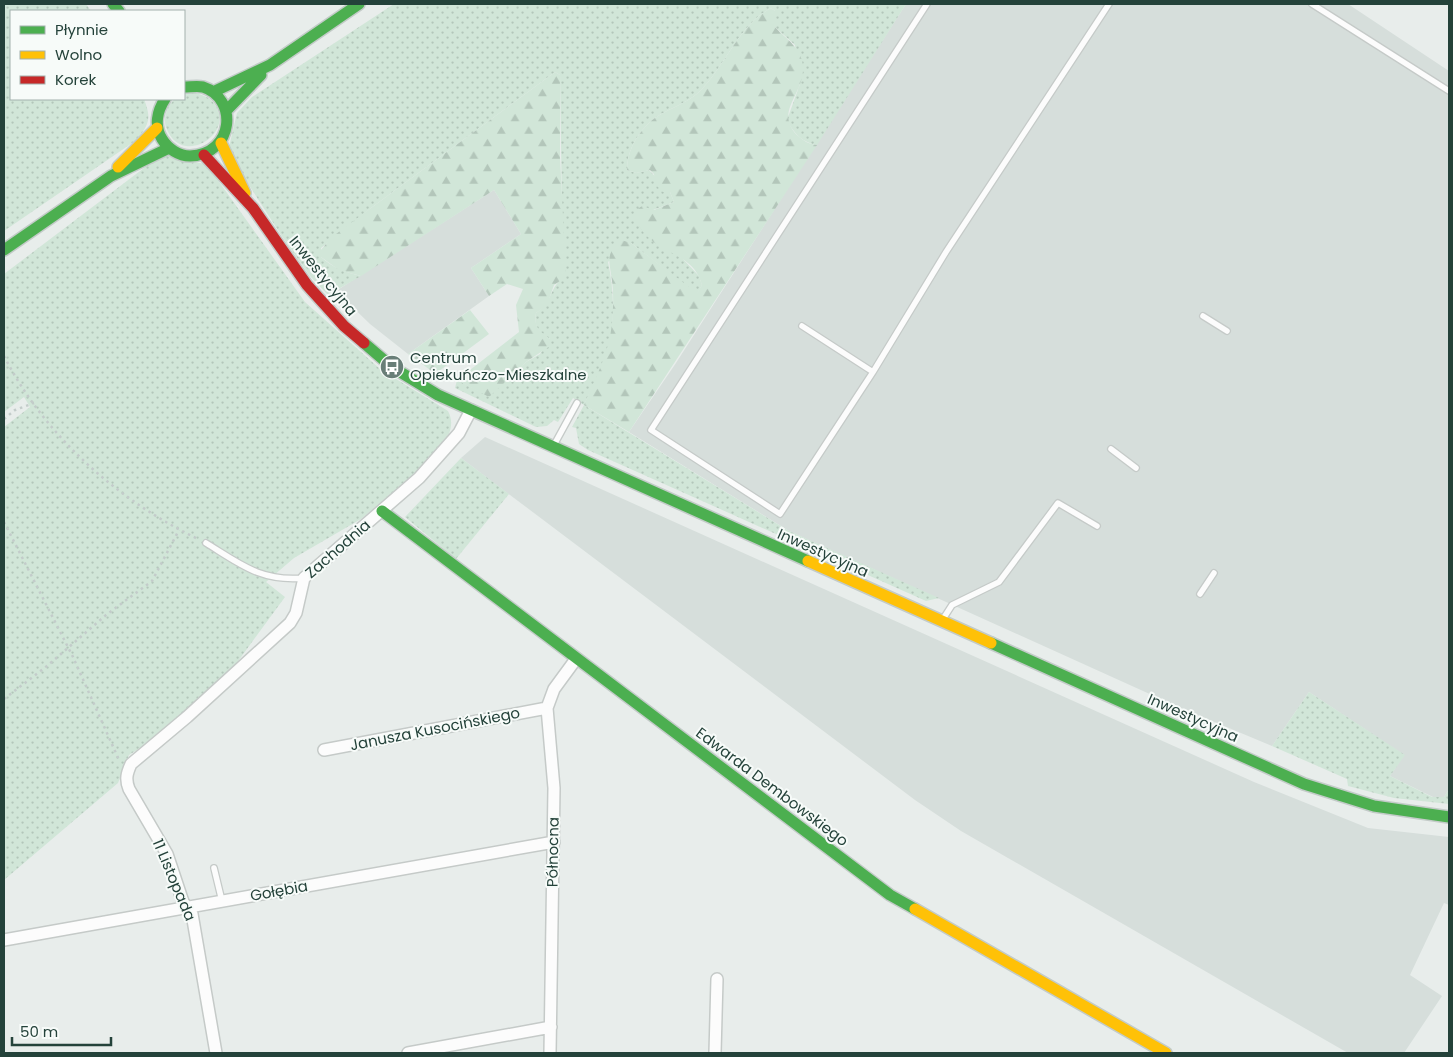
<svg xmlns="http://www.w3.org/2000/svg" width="1453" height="1057" font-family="Poppins,sans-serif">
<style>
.built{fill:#d6dedb}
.grass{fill:url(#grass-dots)}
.forest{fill:url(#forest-firs)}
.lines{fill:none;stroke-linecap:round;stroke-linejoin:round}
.lane-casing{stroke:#c5cac8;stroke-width:8}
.street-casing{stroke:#c5cac8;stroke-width:14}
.fast-casing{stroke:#c3cbc8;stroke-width:14}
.slow-casing{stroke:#c3cbc8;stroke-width:14}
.jam-casing{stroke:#c3cbc8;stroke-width:14}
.path{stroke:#c3ccca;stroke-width:2.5;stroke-dasharray:2.5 4;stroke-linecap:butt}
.lane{stroke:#fcfcfc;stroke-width:5.5}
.street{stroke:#fcfcfc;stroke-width:11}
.fast{stroke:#4caf50;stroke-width:11}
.slow{stroke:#ffc107;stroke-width:11}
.jam{stroke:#c62828;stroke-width:11}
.labels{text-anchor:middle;stroke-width:4;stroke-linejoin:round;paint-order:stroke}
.street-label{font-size:15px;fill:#24423a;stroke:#f7fbf9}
.poi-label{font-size:15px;fill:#24423a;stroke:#f7fbf9;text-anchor:start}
</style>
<defs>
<pattern id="grass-dots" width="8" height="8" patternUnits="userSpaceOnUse" patternTransform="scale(1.25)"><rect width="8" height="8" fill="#d1e6d8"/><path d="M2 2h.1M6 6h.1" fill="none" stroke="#b3c6ba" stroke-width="1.8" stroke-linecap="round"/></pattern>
<pattern id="forest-firs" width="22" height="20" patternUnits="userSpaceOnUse" patternTransform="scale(1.25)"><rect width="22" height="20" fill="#d1e6d8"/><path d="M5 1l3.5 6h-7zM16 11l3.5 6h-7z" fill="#b3c6ba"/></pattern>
</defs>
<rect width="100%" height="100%" fill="#e8edeb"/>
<path class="built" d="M906,4h442l101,67v718l-5,8h-11l-43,-21 14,-21 -95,-63 -37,54 -98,-41 -385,-174 -160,-99 47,-69z
M494,190l27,44 -50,34 18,28 -81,58 -38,-30 -34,-33z
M485,437l769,345 114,46 81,9v68l-5,-2 -34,72 32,21 -38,57h-56l-387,-222 -46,-31 -454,-342z"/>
<path class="grass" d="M4,4h82l5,7h-80v88h133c7,19 6,23 -6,40l-134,92z
M394,4h512l-89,141c-14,-2 -24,-12 -30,-25l13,-36 -5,-39 -20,-18v-16l-4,-3c-33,18 -46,59 -72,84 -15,14 -38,18 -52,33 -12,12 -20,28 -20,45l9,3 13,-3 21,22 4,10 -21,8 16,40 13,8 17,18 3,9 -5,9 -66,-51 -23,19c6,27 7,59 1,86 -5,19 -17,39 -25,57l205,126 150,67 -13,3 -338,-151 -9,-6 -3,-16 -4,-1 12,-22 -11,-7 -15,24 -4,-2 -7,6 -11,1 -81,-39 2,-8 32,16 37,-34 14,-8 10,-15c-12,-8 -16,-11 -14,-26 17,-12 12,-22 27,-36l-3,-202 -5,-3 -184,136 -50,40v9c12,11 24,15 40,19l-33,19 -19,-20 -28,-40 -43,-67 -9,-21 8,-34 15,-16z
M193,92c5,2 14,4 18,8 31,30 -30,71 -45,27 -3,-9 1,-22 9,-28h9v-5z
M166,155l38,9 8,8 93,130 75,67 68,42c4,8 4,14 1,23l-35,40 -53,45 -67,39 -28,24 19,15 -52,71 -80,72 -24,15 -11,28 -114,97v-453l26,-20 -6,-10 -20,15v-138l144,-109z
M461,458l48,36 -53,65 -51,-42z
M1309,692l96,63 -15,21 42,21h12l5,-8v15l-55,-6 -46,-12 -1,-7 -75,-33z"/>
<path class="forest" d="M771,8l4,3v16c11,12 27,21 28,40 1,28 -29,44 -6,68 7,6 11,9 20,10l-188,287 -45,-27c11,-26 25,-52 28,-81 1,-13 2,-29 0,-43 -2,-19 -8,-26 9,-41l10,3 66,50 5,-8c-8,-30 -37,-30 -54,-48 -7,-6 -11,-15 -14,-23l2,-4 6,-4 12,4 20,-8 -4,-10h-7l-8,-8 -1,-10 -4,-4 -14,3 -9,-3c0,-17 8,-33 20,-45 14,-15 37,-19 52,-33 26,-25 39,-66 72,-84z
M555,72l5,3v82l6,120 -12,8 -7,20 -11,8c-2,15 3,18 14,26v7l-24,16 -37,35 -32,-17 62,-48 -3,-27 7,-16 -16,-5 -18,12 -18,-28 50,-34 -27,-44 -133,86 -22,-6 -18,-13 -1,-6 12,-14 39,-29z
M470,310l19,24 -50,37 -6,1 -25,-18z"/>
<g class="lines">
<g class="lane-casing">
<path id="lane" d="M927,4l-276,426 129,84 93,-142 73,-120 163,-248
M1312,4l137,87
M1203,316l24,15
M802,326l71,46
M554,445l23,-42
M1111,449l25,19
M206,543c34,21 55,39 98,35
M1200,594l14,-21
M943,619l9,-14 47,-23 59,-79 39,23
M214,868l8,33"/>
</g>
<g class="street-casing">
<path id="street" d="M324,750l223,-42
M4,940l550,-98
M216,1053l-24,-139 -9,-12 -16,-48 -38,-65c-4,-10 -2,-16 2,-25l56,-47 103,-94 6,-10 8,-35 115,-100 40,-45 12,-23
M408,1053l143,-26
M550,1053l4,-265 -7,-80 7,-19 22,-30
M715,1053l2,-74"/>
</g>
<g class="fast-casing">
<path id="fast" d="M113,4l6,7
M213,92l57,-27 89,-61
M165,99c-8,12 -11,27 -3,40 6,10 17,17 28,17 45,-2 48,-58 13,-69 -5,-1 -13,0 -19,0
M226,111l35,-36
M4,250l107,-74 58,-28
M364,343l28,24 46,28 370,166
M382,511l508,384 25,14
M991,643l313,141 70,22 75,11"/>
</g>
<g class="slow-casing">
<path id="slow" d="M221,143l24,50
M118,167l39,-39
M808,561l183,82
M915,909l251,144"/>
</g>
<g class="jam-casing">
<path id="jam" d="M204,155l49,53 54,77 37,41 20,17"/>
</g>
<path class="path" d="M4,356c41,80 113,144 194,183
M4,419l11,-9 19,-7
M4,522l69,135 46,103
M4,699l43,-33 59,-51 46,-34 27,-51"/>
<use href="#lane" class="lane"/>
<use href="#street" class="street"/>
<use href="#fast" class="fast"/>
<use href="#slow" class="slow"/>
<use href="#jam" class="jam"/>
</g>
<defs>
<g id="bus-disc" transform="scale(1.25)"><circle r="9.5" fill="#697e78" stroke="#f7fbf9"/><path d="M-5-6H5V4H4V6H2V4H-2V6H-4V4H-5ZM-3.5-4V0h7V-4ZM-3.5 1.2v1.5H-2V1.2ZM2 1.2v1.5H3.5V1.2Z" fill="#fff"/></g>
</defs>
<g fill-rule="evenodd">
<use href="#bus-disc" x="392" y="367"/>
</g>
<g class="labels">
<g class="street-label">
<text transform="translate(323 276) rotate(51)" y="5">Inwestycyjna</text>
<text transform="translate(338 549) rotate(-41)" y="5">Zachodnia</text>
<text transform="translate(823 553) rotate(24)" y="5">Inwestycyjna</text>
<text transform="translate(1193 718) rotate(24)" y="5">Inwestycyjna</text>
<text transform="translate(435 729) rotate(-11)" y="5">Janusza Kusocińskiego</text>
<text transform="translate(772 787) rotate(37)" y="5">Edwarda Dembowskiego</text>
<text transform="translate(553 852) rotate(-89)" y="5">Północna</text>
<text transform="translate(174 880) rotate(67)" y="5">11 Listopada</text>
<text transform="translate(279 891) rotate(-10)" y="5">Gołębia</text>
</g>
<g class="poi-label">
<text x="410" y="363">Centrum<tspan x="410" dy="17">Opiekuńczo-Mieszkalne</tspan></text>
</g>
</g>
<rect width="1453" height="1057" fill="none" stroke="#24423a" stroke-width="10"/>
<rect x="10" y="10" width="175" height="90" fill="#f7fbf9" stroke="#a3b1ad"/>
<rect x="20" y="26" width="25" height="8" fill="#4caf50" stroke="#a3b1ad"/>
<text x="55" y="35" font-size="15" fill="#24423a">Płynnie</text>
<rect x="20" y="51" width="25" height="8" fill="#ffc107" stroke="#a3b1ad"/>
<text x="55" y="60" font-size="15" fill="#24423a">Wolno</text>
<rect x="20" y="76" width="25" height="8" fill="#c62828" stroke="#a3b1ad"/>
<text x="55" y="85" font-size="15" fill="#24423a">Korek</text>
<path d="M12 1037v8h99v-8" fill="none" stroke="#24423a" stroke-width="2.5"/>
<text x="20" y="1037" font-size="15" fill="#24423a" stroke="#f7fbf9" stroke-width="4" paint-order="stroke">50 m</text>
</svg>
